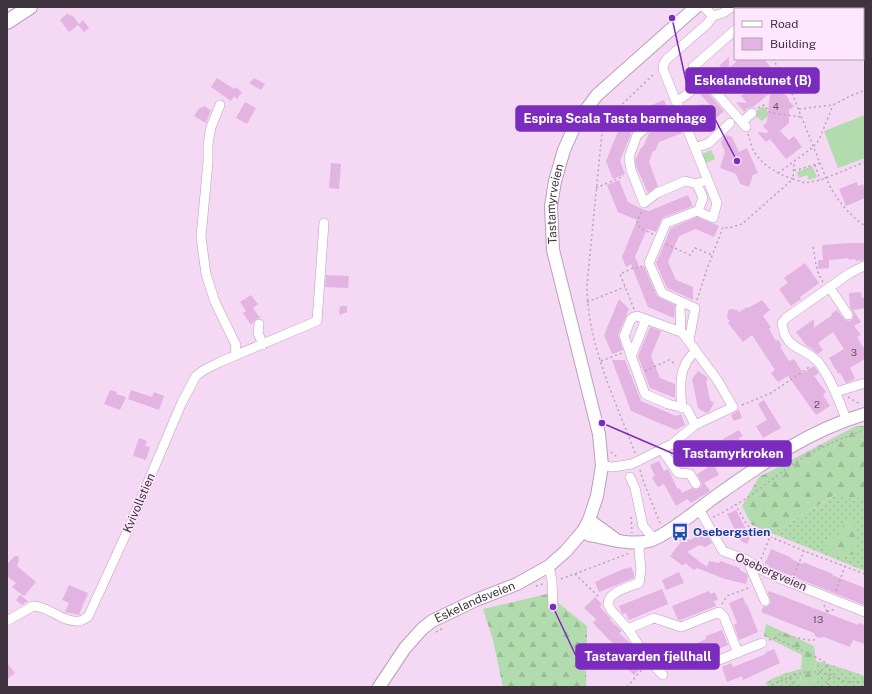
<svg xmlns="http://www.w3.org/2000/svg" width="872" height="694" font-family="'Public Sans',sans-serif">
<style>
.grass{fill:url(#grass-dots)}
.forest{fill:url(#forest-firs)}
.green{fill:#b2dbae}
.building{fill:#e3b4e2}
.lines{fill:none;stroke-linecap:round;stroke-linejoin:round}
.minor-casing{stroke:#ba9fb9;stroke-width:10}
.major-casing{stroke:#ba9fb9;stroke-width:14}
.highway-casing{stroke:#ba9fb9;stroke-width:16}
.path{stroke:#b9a3b9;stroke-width:1.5;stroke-dasharray:2 3;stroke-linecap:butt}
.minor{stroke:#fff;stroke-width:9}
.major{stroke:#fff;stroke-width:12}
.highway{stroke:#fff;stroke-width:14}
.labels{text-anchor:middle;stroke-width:3;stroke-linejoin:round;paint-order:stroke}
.number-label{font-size:10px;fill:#675367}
.street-label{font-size:12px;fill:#3e333e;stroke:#fee7fe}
.transit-label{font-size:12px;font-weight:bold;fill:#164399;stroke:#fee7fe;text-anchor:start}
.leader{fill:none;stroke:#7b2cbf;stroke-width:1.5}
.callout-dot{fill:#7b2cbf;stroke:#fee7fe;stroke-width:1.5}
.callout{fill:#7b2cbf;stroke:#7b2cbf;stroke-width:1.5}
.callout-label{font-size:13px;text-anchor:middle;font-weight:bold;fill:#fff}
</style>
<defs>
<pattern id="grass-dots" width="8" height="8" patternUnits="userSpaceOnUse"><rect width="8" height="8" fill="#b2dbae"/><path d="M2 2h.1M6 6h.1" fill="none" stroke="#9abc97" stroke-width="1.8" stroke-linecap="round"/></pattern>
<pattern id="forest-firs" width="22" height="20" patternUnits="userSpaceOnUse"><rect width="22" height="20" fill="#b2dbae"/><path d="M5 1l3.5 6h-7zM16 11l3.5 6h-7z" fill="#9abc97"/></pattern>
</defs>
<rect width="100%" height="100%" fill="#f4d8f4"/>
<path class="grass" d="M839,493l16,7 10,-7v78l-113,-46 25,5z
M816,661l16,4 33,11v11h-51z
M801,669l-1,18h-32l-2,-5 17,-8z"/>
<path class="forest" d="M856,426h9v67l-10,7 -17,-7 -61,37 -25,-5 -10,-19 17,-29z
M846,518l8,5 2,31 -21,2 -11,-12 15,-9z
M547,594l40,32 -1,61h-83l-10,-47 -10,-31z
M766,624l48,22 2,15 -2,26h-14l2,-32 -38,-19z"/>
<path class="green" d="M762,107h2l6,7 -8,7 -9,-7z
M865,115v43l-27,10 -14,-37z
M711,150l4,9 -9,4 -4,-9z
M812,166l1,2 4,9 -8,3 -2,-5 -8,3 -2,-6z"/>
<path class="building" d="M68,13l2,3 2,-1 7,9 4,-4 6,8 -5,4 -6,-7 -9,7 -9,-12z
M729,57v11l10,-9h25l8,10 -6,5 23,25 -1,1 6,6 -5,4v13l-9,8 9,9 5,-4 8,11 -16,12 -16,-20 -4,3 -9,-10 12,1 -6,-7 4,-4 3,-29 -17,14 -5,1 -4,4 -8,-10 11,1 -6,-7 7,-6 -14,-16 -11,8 -9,-10 12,1 -7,-7z
M217,78l17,11 1,-2 7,5 -5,7 -3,-3 -3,5 -20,-14z
M254,78l11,6 -4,6 -12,-7z
M704,88l20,23 -10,9 1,-12 -8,6 -8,-10 11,1 -11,-12z
M664,100l5,11 -35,15 -14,35 5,13 -12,5 -7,-18 18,-45z
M245,102l11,6 -9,16 -11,-6z
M204,106l7,4 -5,13 -12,-7 6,-9 2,1z
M678,121l4,12 -23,9 -4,9h-2l-4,11 9,24 -10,7 -12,-27 -1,-6 6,-12h1l3,-5 4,-10z
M727,135l5,2 7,15 8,-4 11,25 -5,2 -4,12 -9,-3 -4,-10 -16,-6 5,-16 -4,-10 1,-3z
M331,163l10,1 -2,25 -10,-1z
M619,180l9,22 14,7 7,2 39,-16 5,11 -31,12 -6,14 -9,-3 -12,28 5,11 4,-2 13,30 3,2 15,7 -1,13 -26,-11 -17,-43 -5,3 -4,-10 15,-37 -19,-8 -11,-27z
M857,182l1,4 5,-2v2l2,-1v13l-19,8 -7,-17z
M697,217l22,9 -5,11 -18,-8 -17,7 -11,26 8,18 17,7v13l-26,-12 -11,-25 15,-35z
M849,243h16v17l-9,1 -1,-2 -6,1v-2l-20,2v8l-11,1v-9h7h-2l-1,-14 1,-1z
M805,263l14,20 -19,14 1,2 -10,7 -12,-17 9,-6 -4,-5z
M326,275l23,1 -1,12 -23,-1z
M861,292l1,6 3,-1v11l-12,2 8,12 -7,4 7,9 -4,2 8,13v9l-15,9 5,11 -9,4 -6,-10 -2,1 -2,-4 -7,-12 15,-9 -11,-17 -15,11 5,7 -5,4 -7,-6 -5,-3 -10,-13 18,-13v9l18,-13 -1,-1 6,-4 8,10 6,1 3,-6 -4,-8 -1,-14z
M251,295l7,9 -5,4 7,10 -4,1 -5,6 -8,-12 3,-2 -6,-9z
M619,299l10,10 -11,26 5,15 -11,4 -8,-19z
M762,300l8,10 -7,6 8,11 -2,2 7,12 2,-1 4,6 -2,1 9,14 5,-2 9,14 11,-7 5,7 -5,3 12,16 -3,3 7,11 -14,9 -28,-39 -10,6 -7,-9 4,-3 -23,-35 -9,7 -15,-19 2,-2 -3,-3 1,-7 2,-2 7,1 2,2 8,-5 1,1z
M340,306h7v6l-8,3z
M650,327l11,4 -10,25 9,22 15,6v14l-25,-10 -12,-32z
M612,360h13l16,41 35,15 5,-2 4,11 -9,5 -45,-19z
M698,371l10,7 -2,3 4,19 4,3 -5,9 -3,1 -8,-5 -6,-29z
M110,390l7,2 -1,2 10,3 -6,13 -16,-6z
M131,390l21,7 2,-5 10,4 -5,14 -31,-11z
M764,400l17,28 -18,10 -7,-12 11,-6 -9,-16z
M739,410l3,8 -8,3 -3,-6z
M739,430l4,6 -4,2 3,7 -12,6 -7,-12z
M139,438l8,3 -2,5 5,1 -4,13 -13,-4z
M707,449l4,8h-1l9,18 -15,8 6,8 -19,12 -4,-4 -11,7 -12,-22 -6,3 -3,-4 -3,-6 3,-1 -5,-11 9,-4 5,10 4,-2 9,19 3,1 2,4 10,-5 4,2 5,-3 1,-3 -5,-10 10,-6 -8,-15z
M736,510l12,23 3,2 -4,9 -6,-3 -14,-27z
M705,531l7,12 -7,4 -6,-2 -12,7 20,15 2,-6 10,2 1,-2 20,7v2l7,4 1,3 -2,7 -21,-5 -28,-11 -3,2 -9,-7 -2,3 -13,-10 11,-14 -2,-2 7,-5 4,5z
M771,549l21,9 -1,1 12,5 1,-2 6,3 23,9 -1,1 33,13v13l-1,4 -95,-38v-2l-4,-1z
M15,556h3l1,4 -2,6 19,16 -12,14 -12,-9 4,-4 -9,-7v-12z
M631,567l3,7v4l-35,14 -4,-10 5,-2v-1l26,-11v1z
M679,572l5,11 -18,7 -4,-10z
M69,585l19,8 -9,22 -14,-3 4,-9 -7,-3z
M662,589l6,15 -39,16 -3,-7 -4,1 -3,-8z
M709,591l2,3 4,-2 3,8 -4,1 2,5 -36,14h-2l-6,-14z
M769,591l89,34 1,-2 6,2v19l-12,-4 -3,7 -26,-10 -3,1 -6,-2 -1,-3 -53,-21 2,-5 5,-1 3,-4 -3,-9z
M20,595l8,6 -6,4 -6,-5z
M595,597l7,7 -2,3 11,12 -1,1 12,11 -3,2 12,11 -2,4 11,12 -2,3 3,4 -7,8 -12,-11 3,-2 -9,-9 1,-1 -4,-3 3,-2 -23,-24 3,-4 -12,-11z
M743,597l3,8 1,-1 11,28 -19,8 -5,-15 3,-2 -8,-20z
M722,630l6,15 -26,11 2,6 -12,5 -3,-7 -19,8 -5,-10 41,-19v-3z
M774,649l6,14 -37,17 -1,-4 -15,6 -5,-15 9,-4 2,4 33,-13 -1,-1z
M7,663l8,10 -8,6z"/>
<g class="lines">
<g class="minor-casing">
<path id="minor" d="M713,16l10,-3 9,-6
M693,67l42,-37
M675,100l7,-2 23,-18 41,47
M220,105l-9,22 -3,17v18l-7,75 5,37 9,28 21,43 -1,11
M680,113l-33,14 -10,8 -8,22 2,13 13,33 13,-10 28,-12 12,3
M742,122l10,-9
M695,148l14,-5 21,-20
M700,206l3,-8 -6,-14 5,-2
M830,288l18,27
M680,308l1,24
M259,324l-1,9 5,12
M689,341l6,-33 -33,-15 -13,-30 17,-40 31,-12 16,7 4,-15 -54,-134 1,-6 3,-4 40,-35 6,-8 -9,-9
M631,357l15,-38
M836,392l29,-9
M682,408c-2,-21 -4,-43 14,-57
M846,419c-7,-19 -15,-40 -27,-56 -13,-17 -34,-11 -37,-40l4,-5 64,-45 14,-7
M662,450l16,23 12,1 6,10
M602,466l11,1 19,-3 40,-20 23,-19 38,-18 -15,-26 -34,-46 -3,-3 -44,-16 -3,1 -3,2 -7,17 21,58 23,10 19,5 8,16
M630,477l5,11 8,38 11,13
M699,509l24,42 24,9 11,8 16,8 91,36
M641,543l-2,8 2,18 -2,14c-10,4 -31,9 -31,21l3,6 17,19 21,32 14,14
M748,562l17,39
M549,566l3,15 1,26
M7,621l26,-15c16,0 30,17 46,15 3,0 6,-3 9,-4l38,-83 56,-132 14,-26 8,-6 16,-8 97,-41 7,-98
M628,629l26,-11 27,9 38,-15 5,5 14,36
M719,660l43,-17"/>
</g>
<g class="major-casing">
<g id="major">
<path d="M589,520l25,18"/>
<path d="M583,531l6,4c19,3 41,11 60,6 17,-5 47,-30 63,-42 48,-34 95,-68 153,-85"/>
<path id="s1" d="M379,687l26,-39 17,-19 10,-8 44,-21 41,-16 32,-18 17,-15 17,-20 6,-11 8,-24 5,-30 -3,-32 -46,-184 -2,-44 4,-25 9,-31 12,-27 21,-28 99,-88"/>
</g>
</g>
<g class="highway-casing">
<path id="highway" d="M7,22l23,-15"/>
</g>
<path class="path" d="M817,7l1,2
M848,7l1,2
M863,11h2
M863,24l2,1
M772,59l13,17 41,102c9,20 21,35 39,48
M758,108l6,-3 7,8 31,4
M799,109l34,-4 17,-9 15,-6
M748,134c2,5 3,11 5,16 9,15 24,24 40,29l1,-17
M815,165l5,15
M794,170h3l23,-7
M778,173l34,-25 7,-8 14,-35
M596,188l28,-12
M641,212l-4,10 3,6 13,6
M666,244l24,11 5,-7 17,7
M813,247c3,14 2,23 10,35
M697,300l10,-31 16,-42 6,1 13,-4 51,-45 12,4 16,-3 44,-18
M587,302l38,-15
M634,309l-14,-35 13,-6 2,1 7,-3
M601,361l21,-8
M645,371l24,-11 7,4
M848,397l12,7
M742,405l29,-12 40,-27
M611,452l6,5
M635,453c-20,-54 -48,-109 -48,-168l15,-153 5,-13 7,-7 41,-39
M640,470l4,13 16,40
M735,504l12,21 5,4 52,22 61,23
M631,517l1,16
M713,517c35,-15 63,-44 95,-62 18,-11 38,-18 57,-25
M761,559l9,-22
M575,574l25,24
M794,575l10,-24
M561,579l69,-26
M536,586l7,-2
M836,591l9,-25
M722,604l5,-8 24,-9
M824,605l3,7
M827,612l2,-5
M827,612l8,-3
M436,632l7,-4
M775,638l5,-4 27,6h7l3,-3
M769,640l6,-2 43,20 8,5 5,9 -2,6 -1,9
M790,678l4,9
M627,687l17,-20
M767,687l25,-11 13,-4h15l27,10h18"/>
<use href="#minor" class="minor"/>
<use href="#major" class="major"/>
<use href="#highway" class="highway"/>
</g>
<defs>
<g id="bus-bare" transform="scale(1.38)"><path d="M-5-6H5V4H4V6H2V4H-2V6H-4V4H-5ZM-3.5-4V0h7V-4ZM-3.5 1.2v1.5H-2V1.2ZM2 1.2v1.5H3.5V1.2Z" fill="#1a4fb4" stroke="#fee7fe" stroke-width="2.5" paint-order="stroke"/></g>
</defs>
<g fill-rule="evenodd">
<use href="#bus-bare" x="680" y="532"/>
</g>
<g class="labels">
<g class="number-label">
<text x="776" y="110">4</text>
<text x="854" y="356">3</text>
<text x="817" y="408">2</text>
<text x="818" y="623">13</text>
</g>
<g class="street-label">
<text dy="4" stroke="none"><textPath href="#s1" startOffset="600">Tastamyrveien</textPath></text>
<text transform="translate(139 503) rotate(-67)" y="4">Kvivollstien</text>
<text transform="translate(771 572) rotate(24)" y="4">Osebergveien</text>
<text dy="4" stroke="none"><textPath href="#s1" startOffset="132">Eskelandsveien</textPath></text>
</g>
<g class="transit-label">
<text x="693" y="536">Osebergstien</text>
</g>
</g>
<path class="leader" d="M672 18L686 81M737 161L715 119M602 423L674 454M553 607L576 656"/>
<g class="callout-dot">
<circle cx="672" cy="18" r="4"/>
<circle cx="737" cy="161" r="4"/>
<circle cx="602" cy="423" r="4"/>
<circle cx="553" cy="607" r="4"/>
</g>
<g class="callout">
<rect x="686" y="68" width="133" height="25" rx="4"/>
<rect x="516" y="106" width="199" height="25" rx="4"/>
<rect x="674" y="441" width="117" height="25" rx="4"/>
<rect x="576" y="644" width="143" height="25" rx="4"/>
</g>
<g class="callout-label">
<text x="753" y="85">Eskelandstunet (B)</text>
<text x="615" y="123">Espira Scala Tasta barnehage</text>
<text x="733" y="458">Tastamyrkroken</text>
<text x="648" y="661">Tastavarden fjellhall</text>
</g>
<rect width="872" height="694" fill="none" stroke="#3e333e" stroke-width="16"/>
<rect x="734" y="8" width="130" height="52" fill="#fee7fe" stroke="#b19fb1"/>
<rect x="742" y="21" width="20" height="6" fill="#ffffff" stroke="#b19fb1"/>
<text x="770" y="28" font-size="12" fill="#3e333e">Road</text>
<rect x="742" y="38" width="20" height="12" fill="#e3b4e2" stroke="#b19fb1"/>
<text x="770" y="48" font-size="12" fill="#3e333e">Building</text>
</svg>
